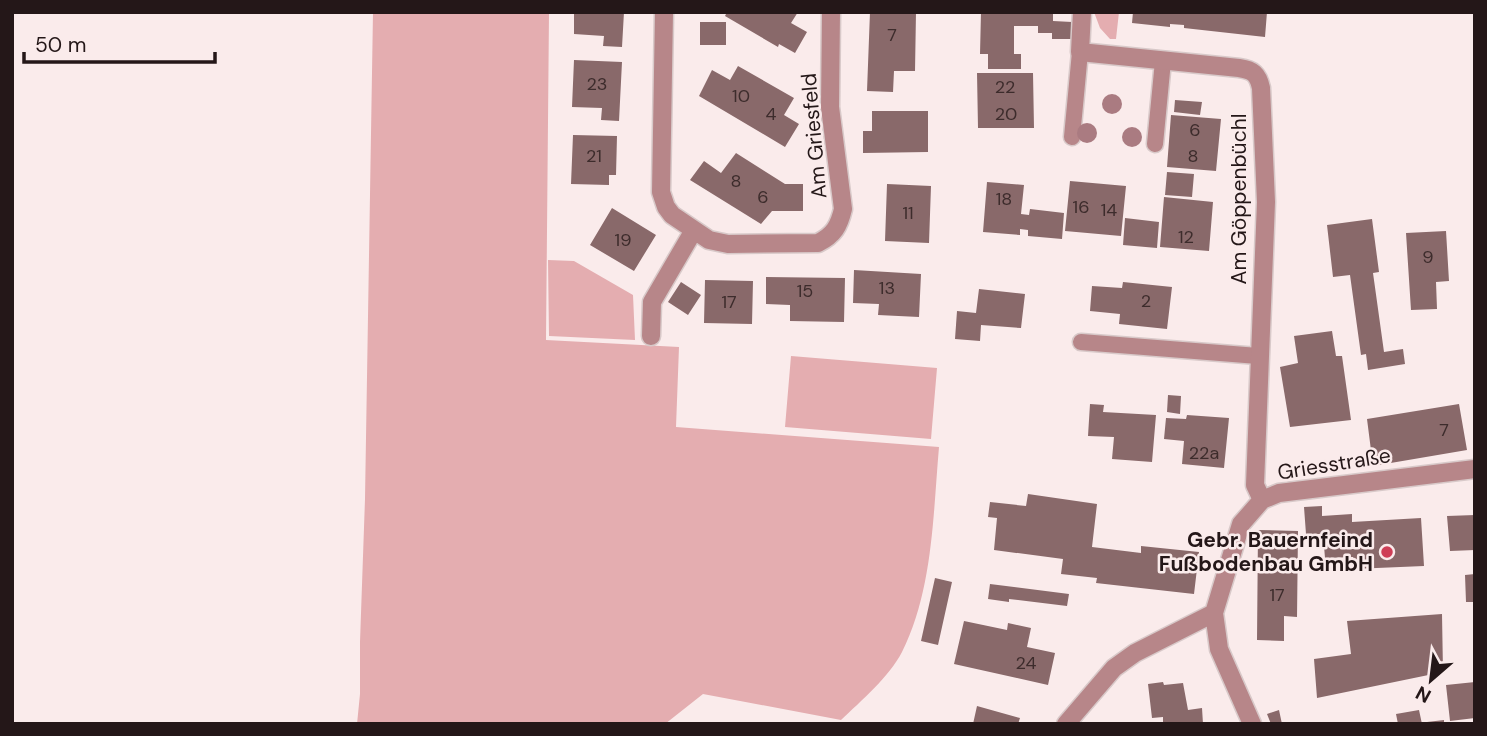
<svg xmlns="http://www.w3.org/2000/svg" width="1487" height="736" font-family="'DM Sans',sans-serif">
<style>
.green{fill:#e4adb0}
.building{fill:#89696a}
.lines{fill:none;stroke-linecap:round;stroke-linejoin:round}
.service-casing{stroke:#d8c9c9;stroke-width:19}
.minor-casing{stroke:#d8c9c9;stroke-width:21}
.service{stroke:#b78689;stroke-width:16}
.minor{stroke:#b78689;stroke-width:18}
.tree{fill:#aa7b81}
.poi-dot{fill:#ce3e56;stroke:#faebeb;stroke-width:2.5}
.labels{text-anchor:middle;stroke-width:5;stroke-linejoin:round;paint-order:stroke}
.number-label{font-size:18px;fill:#3d2c2c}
.street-label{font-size:21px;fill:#241718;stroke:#faebeb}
.poi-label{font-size:21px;font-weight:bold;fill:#241718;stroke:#faebeb;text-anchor:end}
</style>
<rect width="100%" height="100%" fill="#faebeb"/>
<path class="green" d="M373,12h176l-3,328 133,7 -3,80 263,20c-6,68 -6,143 -37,205 -13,25 -41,49 -61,68l-138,-26 -38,30h-308l3,-30v-52l5,-143z
M1094,12h25l-3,27h-6l-10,-11z
M548,260l26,1 59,34 2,45 -86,-4z
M791,356l146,12 -6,71 -146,-12z"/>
<path class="building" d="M574,12h50l-2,35 -19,-1 1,-10 -30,-2z
M727,12h71l-7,11 16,9 -12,21 -16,-9 -1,3 -53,-31z
M870,12h46l-1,59h-21l-1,21 -26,-1z
M981,12h72v9l19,1v17h-20v-6h-14v-7h-24v28h7v15h-33v-15h-8z
M1133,12h134l-2,25 -81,-9v-3l-14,-1v3l-38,-4z
M700,22h26v23h-26z
M574,60l48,2 -3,59 -18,-1 1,-12 -30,-1z
M738,66l56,32 -10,17 15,9 -14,23 -86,-51 13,-26 18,10z
M977,73h56l1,55h-56z
M1175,100l27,2 -2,13 -26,-3z
M872,111h56v41l-65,1v-22h9z
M1171,115l50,4 -5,52 -49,-4z
M573,135l44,1 -1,39h-7v10l-38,-1z
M736,153l49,31h18v27h-31l-11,13 -71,-44 14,-19 17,12z
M1167,172l27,2 -2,23 -27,-2z
M1070,181l56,5 -5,50 -56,-5z
M987,182l37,3 -3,29 8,1 1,-6 34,4 -2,26 -34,-3v-6l-8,-1v6l-37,-3z
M887,184l44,2 -2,57 -44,-2z
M1164,197l49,5 -4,49 -49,-4z
M612,208l44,27 -22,36 -44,-26z
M1125,218l34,4 -2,26 -34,-3z
M1372,219l7,53 -6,1 11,79 19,-3 2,15 -37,6 -2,-16 -5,1 -11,-80 -17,2 -6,-52z
M1446,231l3,50 -13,1 1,27 -26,1 -5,-77z
M854,270l67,4 -2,43 -41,-2 1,-11 -26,-1z
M766,277l79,1 -1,44 -54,-1v-16l-24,-1z
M705,280l48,1 -1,43 -48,-1z
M681,282l20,13 -13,20 -20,-13z
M1123,282l49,5 -5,42 -48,-5 1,-10 -30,-3 2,-25 30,2z
M979,289l46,5 -4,34 -40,-3 -1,16 -25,-2 2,-28 19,2z
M1332,331l4,25h6l9,64 -61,7 -10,-60 18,-4 -4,-27z
M1168,395l13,1 -1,18 -13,-2z
M1090,404l14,1 -1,7 53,3 -4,47 -40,-3 2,-22 -26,-1z
M1459,404l8,46 -94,16 -6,-47z
M1187,415l42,3 -5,50 -42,-4 2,-23 -20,-2 2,-21 20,1z
M1028,494l69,10 -5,43 49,6v-7l58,6 -5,42 -98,-11 1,-5 -36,-4 2,-15 -69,-9 3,-32 -9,-1 2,-15 36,4z
M1322,506v10l30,-2v8l69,-4 3,48 -71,3v-12l-28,1 -2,-24h-17l-2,-27z
M1475,515v35l-25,1 -3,-35z
M1258,530l40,1 -1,86 -13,-1v25l-27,-1z
M1475,574v28h-9l-1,-27z
M935,578l17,4 -14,63 -17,-4z
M990,584l79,10 -2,12 -58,-7v3l-21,-3z
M1442,614l1,58 -126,26 -3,-39 37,-5 -4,-33z
M964,621l43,9 1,-7 23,5 -4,19 28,6 -7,32 -94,-21z
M1163,682l1,3 19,-2 5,27 14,-2 1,16h-40v-7l-11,1 -4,-34z
M1475,682v36l-25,3 -4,-36z
M977,706l43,12 -2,6h-45z
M1279,710l3,14h-11l-4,-10z
M1419,710l3,14h-24l-2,-10z
M1444,720v4h-17v-2z"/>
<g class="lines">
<g class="service-casing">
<path id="service" d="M1072,137l8,-85
M1155,144l8,-83
M1081,342l177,14"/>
</g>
<g class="minor-casing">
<path id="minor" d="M664,12l-3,180 5,15 6,8 37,25 19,4 90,-1c16,-8 21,-17 25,-34l-13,-102 1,-95
M1082,12l-2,40 159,16c14,2 19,6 22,20l5,114 -11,283 7,15
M651,336l1,-34 42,-72
M1214,613l5,36 33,75
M1066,724l48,-56 21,-15 79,-40 27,-89 21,-24 17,-7 196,-24"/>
</g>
<use href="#service" class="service"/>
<use href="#minor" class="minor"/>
</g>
<g class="tree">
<circle cx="1112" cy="104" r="10"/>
<circle cx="1087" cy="133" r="10"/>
<circle cx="1132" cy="137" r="10"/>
</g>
<circle class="poi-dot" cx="1387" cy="552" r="7"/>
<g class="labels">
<g class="number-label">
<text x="892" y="41">7</text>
<text x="597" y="90">23</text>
<text x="1005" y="93">22</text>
<text x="741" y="102">10</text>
<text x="771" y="120">4</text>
<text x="1006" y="120">20</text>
<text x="1195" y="136">6</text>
<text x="594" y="162">21</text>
<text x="1193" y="162">8</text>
<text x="736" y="187">8</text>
<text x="763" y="203">6</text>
<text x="1004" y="205">18</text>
<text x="1081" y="213">16</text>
<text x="1109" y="216">14</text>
<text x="908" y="219">11</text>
<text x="1186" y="243">12</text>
<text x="623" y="246">19</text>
<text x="1428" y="263">9</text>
<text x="887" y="294">13</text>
<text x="805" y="297">15</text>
<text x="1146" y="307">2</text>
<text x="729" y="308">17</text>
<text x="1444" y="436">7</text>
<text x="1204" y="459">22a</text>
<text x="1277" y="601">17</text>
<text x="1026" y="669">24</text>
</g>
<g class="street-label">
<text transform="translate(814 136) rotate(-95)" y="7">Am Griesfeld</text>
<text transform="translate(1239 199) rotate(-90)" y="7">Am Göppenbüchl</text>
<text transform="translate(1334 464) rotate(-9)" y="7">Griesstraße</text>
</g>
<g class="poi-label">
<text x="1373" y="547">Gebr. Bauernfeind<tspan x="1373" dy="24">Fußbodenbau GmbH</tspan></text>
</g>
</g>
<rect width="1487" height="736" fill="none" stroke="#241718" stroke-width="28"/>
<g transform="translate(1431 680) rotate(208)" stroke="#faebeb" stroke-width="5" paint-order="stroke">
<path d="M0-5L12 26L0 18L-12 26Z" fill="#241718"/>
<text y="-10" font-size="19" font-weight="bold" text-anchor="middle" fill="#241718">N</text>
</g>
<path d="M24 52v10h191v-10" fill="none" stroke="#241718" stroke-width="3.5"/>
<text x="35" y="52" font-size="21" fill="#241718" stroke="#faebeb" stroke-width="5" paint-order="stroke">50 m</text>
</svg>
